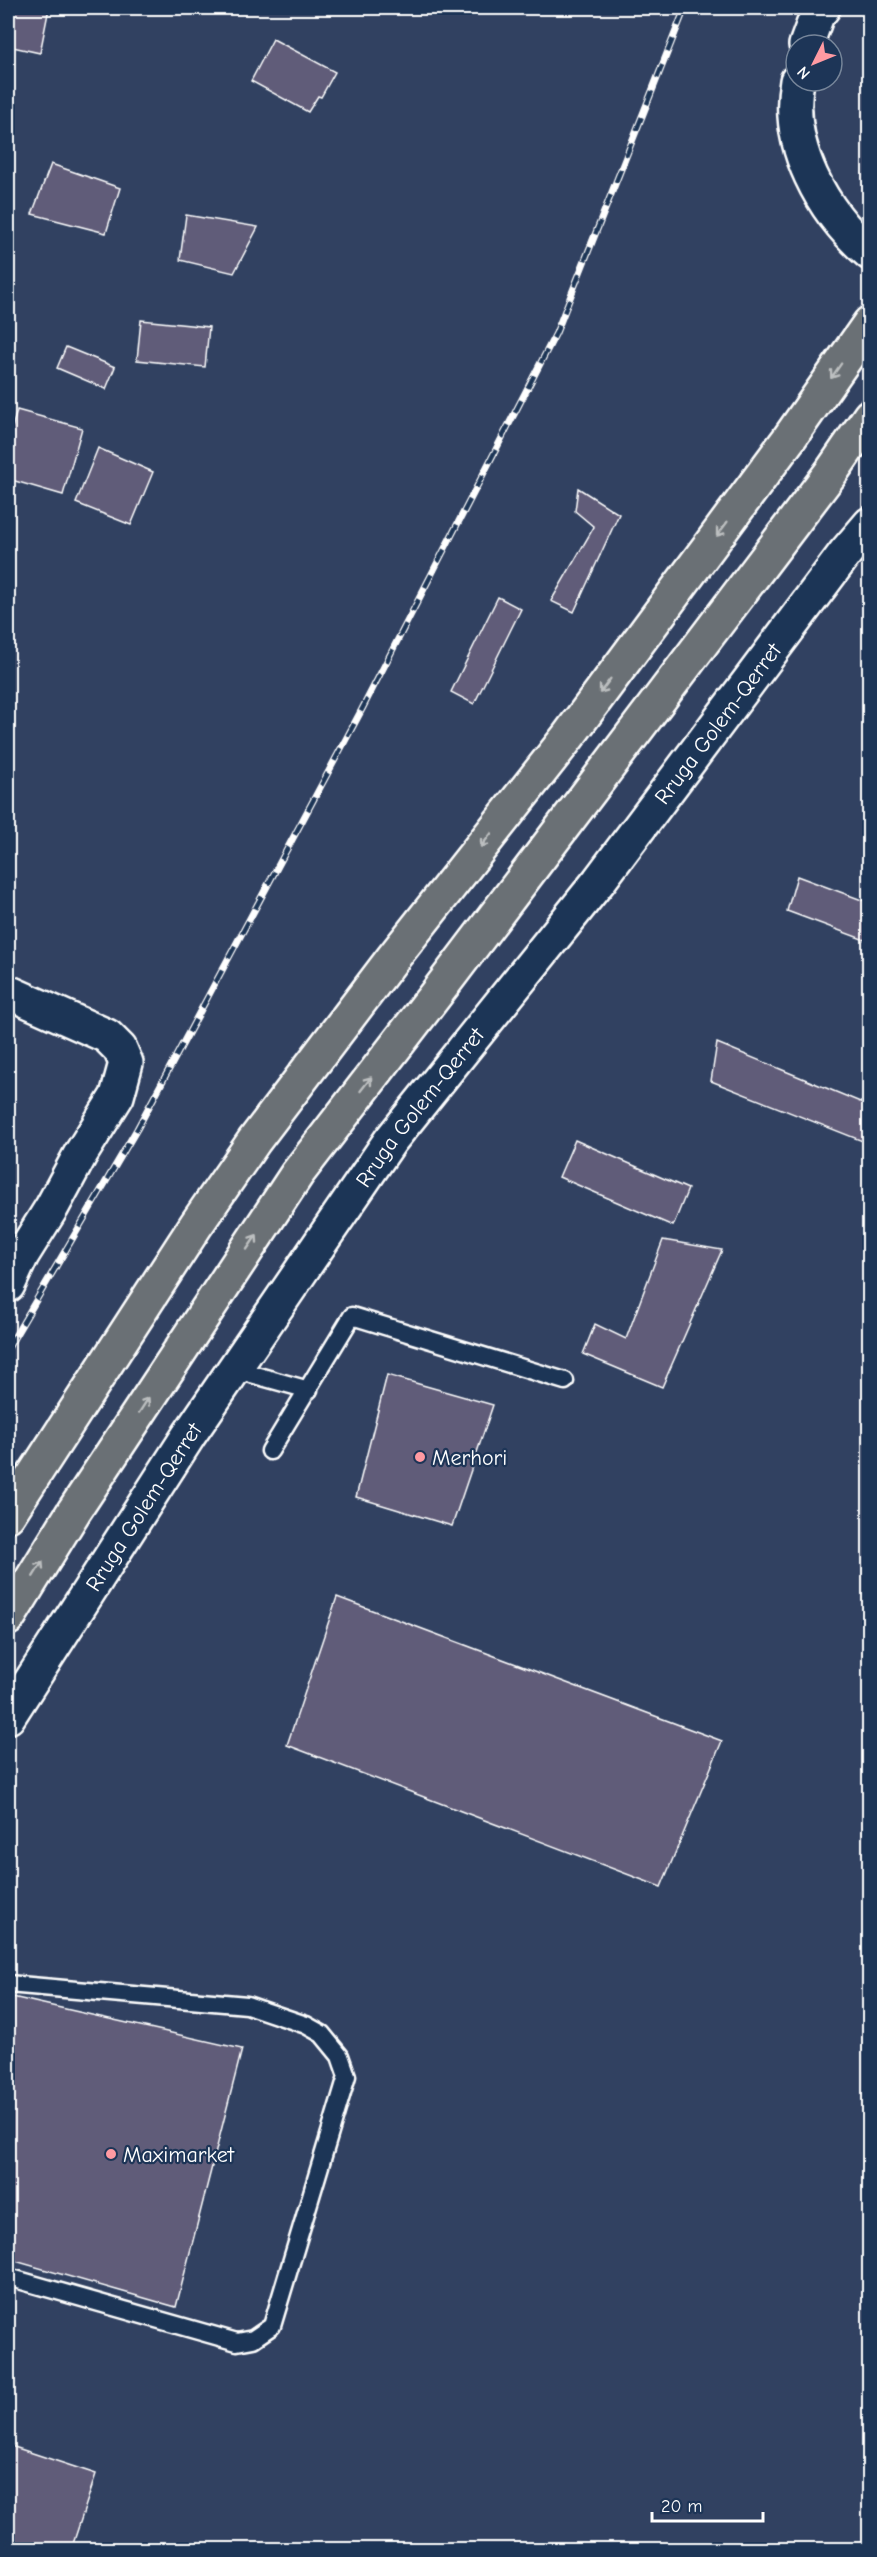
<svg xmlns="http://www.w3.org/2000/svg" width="877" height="2557" font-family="'Comic Neue',sans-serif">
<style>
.building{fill:#615c79;stroke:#fff;stroke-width:1.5}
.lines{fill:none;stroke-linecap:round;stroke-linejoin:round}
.service-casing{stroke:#fff;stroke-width:21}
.minor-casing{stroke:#fff;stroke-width:38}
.secondary-casing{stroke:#fff;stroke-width:38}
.trunk-casing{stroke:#fff;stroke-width:38}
.service{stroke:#1d3557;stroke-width:16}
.minor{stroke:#1d3557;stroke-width:33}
.secondary{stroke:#1d3557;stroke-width:33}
.trunk{stroke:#6b7074;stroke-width:33}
.rail-casing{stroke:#fff;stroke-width:7}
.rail{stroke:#1d3557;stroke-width:4.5;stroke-dasharray:14;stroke-linecap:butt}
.oneway{stroke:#bcbfc0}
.poi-dot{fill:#ff9aa2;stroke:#1d3557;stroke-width:2}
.labels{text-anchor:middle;stroke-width:4.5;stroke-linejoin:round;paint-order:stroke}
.street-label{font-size:22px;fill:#fff;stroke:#1d3557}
.poi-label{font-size:22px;fill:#fff;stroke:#1d3557;text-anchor:start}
</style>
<rect width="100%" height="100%" fill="#314161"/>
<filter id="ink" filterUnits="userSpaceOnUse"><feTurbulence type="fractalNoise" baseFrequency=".0167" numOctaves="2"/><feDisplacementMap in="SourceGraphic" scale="12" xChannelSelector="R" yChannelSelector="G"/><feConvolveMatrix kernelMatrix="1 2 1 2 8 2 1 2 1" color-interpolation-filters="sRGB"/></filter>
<g filter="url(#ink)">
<path class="building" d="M8,8h41l-9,45 -32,-7z
M273,39l62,33 -14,25 -3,-1 -10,16 -57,-31z
M51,164l69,24 -14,45 -74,-19z
M186,215l72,12 -24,46 -54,-13z
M141,320l68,7 -4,40 -68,-7z
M66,347l49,20 -9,22 -49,-21z
M17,410l65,18 -19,67 -55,-16v-36z
M98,448l55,24 -22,53 -55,-22z
M578,488l41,26 -45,98 -23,-11 43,-74 -19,-16z
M498,597l23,12 -47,95 -23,-12z
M797,876l73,27v39l-83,-31z
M717,1043l153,63v38l-159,-63z
M575,1140l113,49 -15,37 -114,-49z
M663,1240l59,10 -60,137 -79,-33 12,-30 31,15z
M387,1375l106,30 -41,121 -96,-29z
M337,1597l385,144 -61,146 -374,-142z
M8,1996l234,53 -66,258 -168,-48z
M8,2445l88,29 -25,76h-63z"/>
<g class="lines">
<g class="service-casing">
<path id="service" d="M233,1369l76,21
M270,1451l82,-135 213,65
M8,1984l239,21 59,20 16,9 18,22 7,20 -75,250 -19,13 -16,3 -229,-65"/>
</g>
<g class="minor-casing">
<path id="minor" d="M8,992l99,44 13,13 6,14 -9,33 -37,59 -28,52 -30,48 -14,30"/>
</g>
<g class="secondary-casing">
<g id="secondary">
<path d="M806,45l11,-30 6,-7"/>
<path d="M797,81c-12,64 25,131 73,172"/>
<path id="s1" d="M8,1717l181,-282 201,-294 209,-260 247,-329 24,-28"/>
</g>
</g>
<g class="trunk-casing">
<path id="trunk" d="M8,1515l188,-290 58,-84 139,-183 174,-220 221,-298 82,-117
M8,1618l66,-107 223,-337 139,-180 394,-520 40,-58"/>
</g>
<use href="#service" class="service"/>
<use href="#minor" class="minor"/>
<use href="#secondary" class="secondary"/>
<use href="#trunk" class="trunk"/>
<g class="rail-casing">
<path id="rail" d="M8,1348l129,-219 223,-416 196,-380 129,-325"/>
</g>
<use href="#rail" class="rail"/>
</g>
<defs><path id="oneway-shaft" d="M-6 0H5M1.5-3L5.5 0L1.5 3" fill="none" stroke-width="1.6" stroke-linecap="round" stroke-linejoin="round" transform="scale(1.5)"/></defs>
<g class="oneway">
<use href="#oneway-shaft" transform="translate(836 371) rotate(125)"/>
<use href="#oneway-shaft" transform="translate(722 529) rotate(127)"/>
<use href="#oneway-shaft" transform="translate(605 686) rotate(127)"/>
<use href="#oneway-shaft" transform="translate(486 840) rotate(128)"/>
<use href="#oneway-shaft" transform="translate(366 1084) rotate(-52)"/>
<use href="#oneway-shaft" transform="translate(252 1242) rotate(-56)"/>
<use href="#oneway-shaft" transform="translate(144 1405) rotate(-57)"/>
<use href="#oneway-shaft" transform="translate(38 1569) rotate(-58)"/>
</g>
</g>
<g class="poi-dot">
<circle cx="420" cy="1457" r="6"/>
<circle cx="111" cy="2154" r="6"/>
</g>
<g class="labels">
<g class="street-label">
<text dy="8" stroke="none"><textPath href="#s1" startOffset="1222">Rruga Golem-Qerret</textPath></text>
<text dy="8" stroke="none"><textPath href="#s1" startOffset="736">Rruga Golem-Qerret</textPath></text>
<text dy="8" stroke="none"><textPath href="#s1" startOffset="250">Rruga Golem-Qerret</textPath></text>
</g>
<g class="poi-label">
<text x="432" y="1465">Merhori</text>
<text x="123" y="2162">Maximarket</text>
</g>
</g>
<rect width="877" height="2557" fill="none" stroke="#1d3557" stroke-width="30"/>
<rect x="15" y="15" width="847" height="2527" fill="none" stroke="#fff" stroke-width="2" filter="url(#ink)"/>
<g transform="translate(814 63) rotate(227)"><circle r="28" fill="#1d3557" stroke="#77869a" stroke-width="1.5"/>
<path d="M0-4.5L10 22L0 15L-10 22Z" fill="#ff9aa2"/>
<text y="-9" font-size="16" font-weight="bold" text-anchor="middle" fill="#ffffff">N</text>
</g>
<path d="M652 2512v9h111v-9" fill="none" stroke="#ffffff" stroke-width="3"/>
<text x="661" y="2512" font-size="18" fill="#ffffff" stroke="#1d3557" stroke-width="4.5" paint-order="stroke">20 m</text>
</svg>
